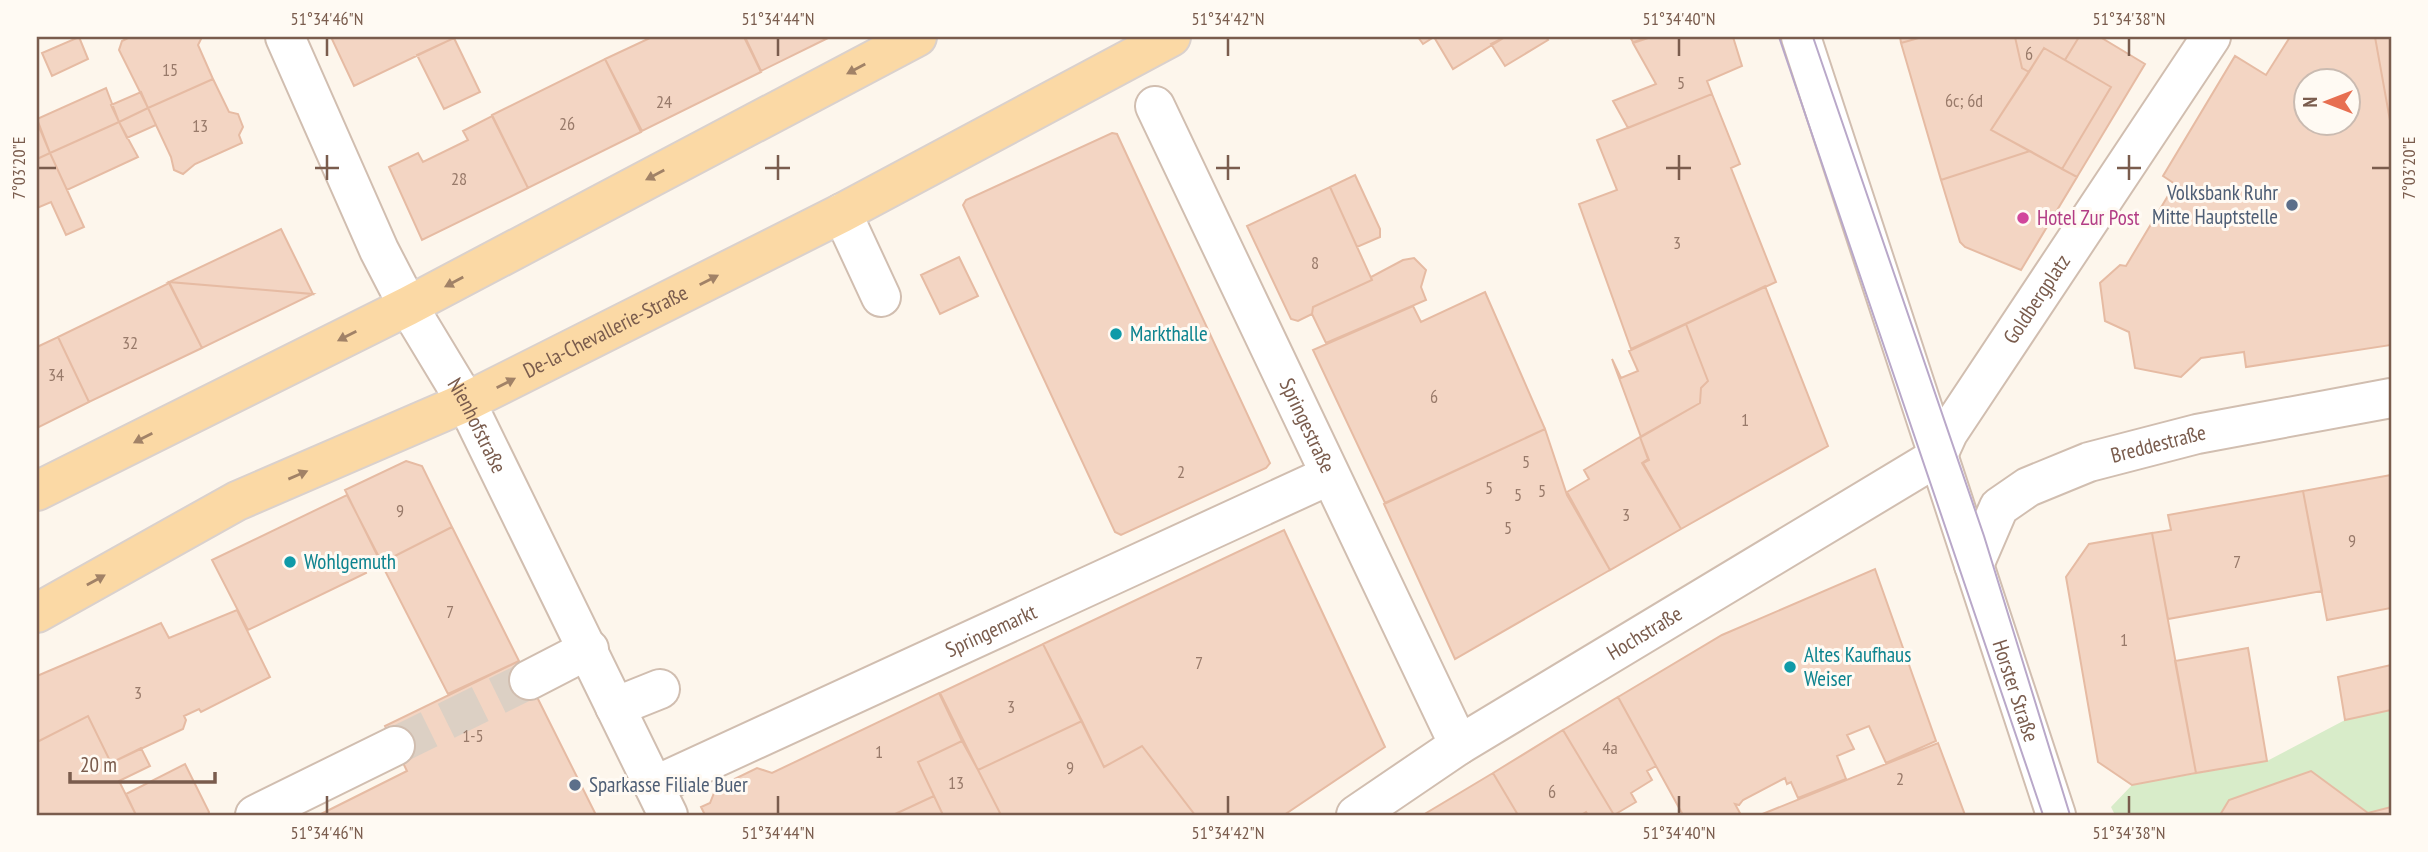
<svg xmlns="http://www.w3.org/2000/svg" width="2428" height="852" font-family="'PT Sans Narrow',sans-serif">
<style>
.green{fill:#d8ecc9}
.building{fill:#f3d5c3;stroke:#e6bba3;stroke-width:2;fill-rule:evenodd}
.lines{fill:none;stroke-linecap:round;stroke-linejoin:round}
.minor-tunnel{stroke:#dcd0c4;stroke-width:38;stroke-dasharray:38 19;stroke-linecap:butt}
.minor-casing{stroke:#d1beb0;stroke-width:42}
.major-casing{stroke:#dad1cd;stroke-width:42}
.minor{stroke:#fff;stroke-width:38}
.major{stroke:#fbd9a5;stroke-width:38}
.tram{stroke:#b9a8c9;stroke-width:2}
.oneway{fill:#a18267}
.ticks{fill:none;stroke:#7a5c4d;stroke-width:2.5}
.service-dot{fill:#5c6f8a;stroke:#fffaf3;stroke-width:2.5}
.hotel-dot{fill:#d1479c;stroke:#fffaf3;stroke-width:2.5}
.culture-dot{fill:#0f9aa8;stroke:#fffaf3;stroke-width:2.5}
.labels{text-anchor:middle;stroke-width:6;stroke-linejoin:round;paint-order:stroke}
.number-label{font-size:18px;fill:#987a6a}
.service-label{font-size:21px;fill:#4e5e75;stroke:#fffaf3;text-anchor:end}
.hotel-label{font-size:21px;fill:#b23c85;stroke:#fffaf3;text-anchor:start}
.street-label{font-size:21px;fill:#7a5c4d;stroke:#fffaf3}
.culture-label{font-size:21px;fill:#0d838f;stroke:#fffaf3;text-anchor:start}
.neatline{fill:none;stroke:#7a5c4d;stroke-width:2.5}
.ticks-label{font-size:18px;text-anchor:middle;fill:#7a5c4d}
</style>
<rect width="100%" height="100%" fill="#fdf6ec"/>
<path class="green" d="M2391,710v105h-276l-4,-8 21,-22 135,-24 78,-41z"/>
<path class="building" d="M79,37l9,22 -36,17 -10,-23z
M130,37h72l-4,8 15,34 -65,29 -29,-58 3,-9z
M331,37h122l1,1 -100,48z
M652,37h92l17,35 -119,59 -37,-72z
M745,37h85l-69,34z
M1418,37h87l-52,32 -19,-32 -11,7z
M1505,37h41l2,3 -43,26 -14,-22z
M1630,37h21l-18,5z
M1651,37h82l9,29 -35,15 5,13 -84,34 -15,-27 43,-17 -23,-41z
M1900,37h22l-21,6z
M1922,37h93l7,31 7,4 -38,58 39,21 -89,29 -40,-137z
M2015,37h64l-14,23 -21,-12 -15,24 -7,-4z
M2079,37h21l45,27 -68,113 -15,-8 49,-82 -46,-27z
M2290,37h85l16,89v219l-145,22 -2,-15 -43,6 -20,19 -46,-9 -6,-36 -24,-11 -5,-38 20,-18 6,1 49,-82 -12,-8 72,-120 31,19zM2306,80h42v42h-42z
M2375,37h16v89z
M454,38l26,54 -36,17 -27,-54z
M2044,48l67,39 -49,82 -71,-39z
M605,59l36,73 -113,56 -36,-73z
M213,79l16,33 9,2 5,13 -4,8 3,8 -47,21 -12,10 -9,-4 -3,-13 -23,-49z
M106,88l13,34 -69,31 -13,-34z
M141,92l7,16 -29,14 -8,-17z
M1712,94l28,70 -9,4 45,114 -145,67 -52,-145 38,-14 -20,-50z
M148,108l8,17 -29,13 -8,-16z
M492,116l36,72 -106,52 -33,-73 29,-14 5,9 45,-22 -5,-9z
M37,122l13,31 -13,6z
M119,122l19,35 -71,33 -17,-37z
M1112,133l5,1 153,329 -4,5 -145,67 -6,-3 -152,-327 3,-5z
M2030,151l47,26 -56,93 -56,-23 -5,-5 -19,-62z
M50,153l34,74 -18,8 -15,-33 -14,6v-49z
M1355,175l25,54v8l-23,10 -27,-60z
M1330,187l42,93 -59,27 -1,7 -14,7 -7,-2 -44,-93z
M281,229l32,65 -144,-12z
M959,257l19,39 -38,18 -19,-39z
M1414,258l12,12 -5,17 5,13 -100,43 -14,-29 1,-7 59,-27 -1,-3 32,-17z
M169,282l144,12 -111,54z
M169,283l33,65 -113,54 -31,-65z
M1765,286l63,160 -147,83 -38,-66 6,-3 -9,-23 60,-34 1,-15 7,-7 -22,-57z
M1485,292l60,137 -160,74 -72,-153 100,-44 8,16z
M1686,324l22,57 -7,7 -1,15 -59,34 -29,-78 9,19 17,-7 -9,-20z
M58,337l31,65 -52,26v-81z
M1545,429l22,66 43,75 -155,89 -71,-155z
M1640,437l8,22 -6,4 39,66 -71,41 -43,-78 22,-13 -5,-9z
M406,461l16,5 30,61 -71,36 -36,-73z
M2391,475v133l-64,12 -24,-129z
M2303,491l19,100 -154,28 -16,-86 19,-3 -3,-15z
M347,495l31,60 -16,9 4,9 -118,57 -36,-70z
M452,527l67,134 -71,33 -67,-131z
M1284,530l101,217 -101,68h-89l-53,-69 -38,21 -61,-123z
M2152,533l44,240 -64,12 -34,-23 -32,-185 23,-33z
M1875,569l61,172 -50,22 -17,-37 -22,9 7,14 -17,7 9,23 -48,19 -7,-16 -4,2 -2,-6 -42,22 -4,5 -4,-1 6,11h-58l-65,-118 104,-62z
M237,610l33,67 -69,35 -2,-3 -15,7 2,4 -3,9 -72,34 -23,-47 -51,26v-66l124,-53 8,15z
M1043,644l39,77 -104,49 -38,-77z
M2248,648l19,113 -71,12 -21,-112z
M519,661l77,154h-277l88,-44 -22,-45z
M2391,665v45l-46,10 -7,-43z
M939,693l23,48 -44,21 16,34 -41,19h-188l-4,-8 9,-4 6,-15 41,-20 15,5z
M1618,697l38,69 -9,5 5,9 -21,13 5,9 -22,13 -51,-85z
M88,716l23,47 30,-15 9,18 -31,15 17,34h-99v-73z
M1082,721l22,46 38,-21 53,69h-194l-23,-45z
M1563,730l51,85h-26l-2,-3 -5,3h-63l-25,-42z
M962,741l16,29 23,45h-58l-25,-53z
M1938,743l27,72h-205z
M185,764l24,48 -1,3h-72l-10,-21z
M2311,771l57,42 23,-6v8h-171l9,-15z
M1493,773l25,42h-95z
M934,796l9,19h-50z"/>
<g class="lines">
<path class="minor-tunnel" d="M395,746l134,-66"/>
<g class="minor-casing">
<g id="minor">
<path id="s1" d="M285,37l94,213 29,56 58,96 202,413"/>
<path id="s2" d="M1801,37l255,778"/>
<path id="s3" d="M1155,106l304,639"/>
<path d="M842,213l39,84"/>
<path id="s4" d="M1937,457l11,-24 263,-396"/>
<path id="s5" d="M1974,565l25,-58 29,-20 61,-25 108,-28 194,-36"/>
<path d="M529,680l60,-31"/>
<path d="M615,707l45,-18"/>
<path id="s6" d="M654,786l674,-310"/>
<path d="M255,815l140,-69"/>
<path id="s7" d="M1356,815l103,-70 478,-288"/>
</g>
</g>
<g class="major-casing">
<g id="major">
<path d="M37,491l371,-185 509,-269"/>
<path id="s8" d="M37,613l200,-112 229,-99 376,-189 329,-176"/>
</g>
</g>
<use href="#minor" class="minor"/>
<use href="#major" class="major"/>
<path class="tram" d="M1779,37l264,778
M1813,37l171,499 86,279"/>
</g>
<defs><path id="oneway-solid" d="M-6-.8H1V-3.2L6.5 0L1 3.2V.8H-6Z" transform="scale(1.75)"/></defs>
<g class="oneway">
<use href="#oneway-solid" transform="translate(856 69) rotate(152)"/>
<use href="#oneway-solid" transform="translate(655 175) rotate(152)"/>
<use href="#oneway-solid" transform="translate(709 280) rotate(-27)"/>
<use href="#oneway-solid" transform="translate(454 282) rotate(152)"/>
<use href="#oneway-solid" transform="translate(347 336) rotate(153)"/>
<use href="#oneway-solid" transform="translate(506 383) rotate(-27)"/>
<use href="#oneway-solid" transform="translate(143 438) rotate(153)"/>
<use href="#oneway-solid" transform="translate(298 475) rotate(-23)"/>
<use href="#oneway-solid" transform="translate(96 580) rotate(-29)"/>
</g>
<path class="ticks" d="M327,38v18M778,38v18M1228,38v18M1679,38v18M2129,38v18M327,155v25M778,155v25M1228,155v25M1679,155v25M2129,155v25M38,168h18M315,168h24M765,168h25M1216,168h24M1666,168h25M2117,168h24M2372,168h18M327,796v18M778,796v18M1228,796v18M1679,796v18M2129,796v18"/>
<g class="service-dot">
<circle cx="2292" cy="205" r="7"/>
<circle cx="575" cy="785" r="7"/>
</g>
<circle class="hotel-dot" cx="2023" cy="218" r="7"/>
<g class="culture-dot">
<circle cx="1116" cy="334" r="7"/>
<circle cx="290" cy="562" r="7"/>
<circle cx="1790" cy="667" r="7"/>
</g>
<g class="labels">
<g class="number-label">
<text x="2029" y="60">6</text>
<text x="170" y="76">15</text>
<text x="1681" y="89">5</text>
<text x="1964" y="107">6c; 6d</text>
<text x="664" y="108">24</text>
<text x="567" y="130">26</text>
<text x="200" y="132">13</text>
<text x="459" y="185">28</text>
<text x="1677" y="249">3</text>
<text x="1315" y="269">8</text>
<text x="130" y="349">32</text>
<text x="56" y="381">34</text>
<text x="1434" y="403">6</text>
<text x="1745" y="426">1</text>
<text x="1526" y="468">5</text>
<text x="1181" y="478">2</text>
<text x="1489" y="494">5</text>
<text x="1542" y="497">5</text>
<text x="1518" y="501">5</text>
<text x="400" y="517">9</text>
<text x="1626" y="521">3</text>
<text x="1508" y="534">5</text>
<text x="2352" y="547">9</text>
<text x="2237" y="568">7</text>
<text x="450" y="618">7</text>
<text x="2124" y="646">1</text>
<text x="1199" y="669">7</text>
<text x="138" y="699">3</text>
<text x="1011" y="713">3</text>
<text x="473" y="742">1-5</text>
<text x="1610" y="754">4a</text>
<text x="879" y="758">1</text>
<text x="1070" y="774">9</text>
<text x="1900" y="785">2</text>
<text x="956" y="789">13</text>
<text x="1552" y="798">6</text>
</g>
<g class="service-label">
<text x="2278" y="200">Volksbank Ruhr<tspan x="2278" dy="24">Mitte Hauptstelle</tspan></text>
<text x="589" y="792" text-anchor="start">Sparkasse Filiale Buer</text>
</g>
<g class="hotel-label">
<text x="2037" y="225">Hotel Zur Post</text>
</g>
<g class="street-label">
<text dy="7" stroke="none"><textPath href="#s4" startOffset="187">Goldbergplatz</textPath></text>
<text dy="7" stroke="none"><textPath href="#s8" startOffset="635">De-la-Chevallerie-Straße</textPath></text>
<text dy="7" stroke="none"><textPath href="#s1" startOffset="434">Nienhofstraße</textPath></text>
<text dy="7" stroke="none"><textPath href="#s3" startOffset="354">Springestraße</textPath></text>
<text dy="7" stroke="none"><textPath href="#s5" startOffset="236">Breddestraße</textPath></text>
<text dy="7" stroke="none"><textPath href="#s6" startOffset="371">Springemarkt</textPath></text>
<text dy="7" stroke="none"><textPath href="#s7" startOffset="341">Hochstraße</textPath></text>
<text dy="7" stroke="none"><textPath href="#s2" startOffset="688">Horster Straße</textPath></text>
</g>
<g class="culture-label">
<text x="1130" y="341">Markthalle</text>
<text x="304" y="569">Wohlgemuth</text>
<text x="1804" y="662">Altes Kaufhaus<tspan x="1804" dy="24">Weiser</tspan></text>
</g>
</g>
<rect width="2428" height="852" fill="none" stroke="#fffaf3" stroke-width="77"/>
<g transform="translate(2327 102) rotate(270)"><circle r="33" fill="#fffaf3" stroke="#cabbb1" stroke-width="2"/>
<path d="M0-5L12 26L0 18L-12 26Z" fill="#e76f51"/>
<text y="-10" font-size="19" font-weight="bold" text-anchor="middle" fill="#7a5c4d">N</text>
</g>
<path d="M70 772v10h145v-10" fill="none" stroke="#7a5c4d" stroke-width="3.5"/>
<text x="80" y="772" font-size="21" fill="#7a5c4d" stroke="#fffaf3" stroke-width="5" paint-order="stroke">20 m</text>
<rect x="38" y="38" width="2352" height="776" class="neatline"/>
<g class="ticks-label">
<text x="327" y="25">51°34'46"N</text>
<text x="778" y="25">51°34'44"N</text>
<text x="1228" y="25">51°34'42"N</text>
<text x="1679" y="25">51°34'40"N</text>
<text x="2129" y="25">51°34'38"N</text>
<text transform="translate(2409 168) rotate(-90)" y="6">7°03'20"E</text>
<text transform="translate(19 168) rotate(-90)" y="6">7°03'20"E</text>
<text x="327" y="839">51°34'46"N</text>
<text x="778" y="839">51°34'44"N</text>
<text x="1228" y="839">51°34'42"N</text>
<text x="1679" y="839">51°34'40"N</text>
<text x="2129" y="839">51°34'38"N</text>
</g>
</svg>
